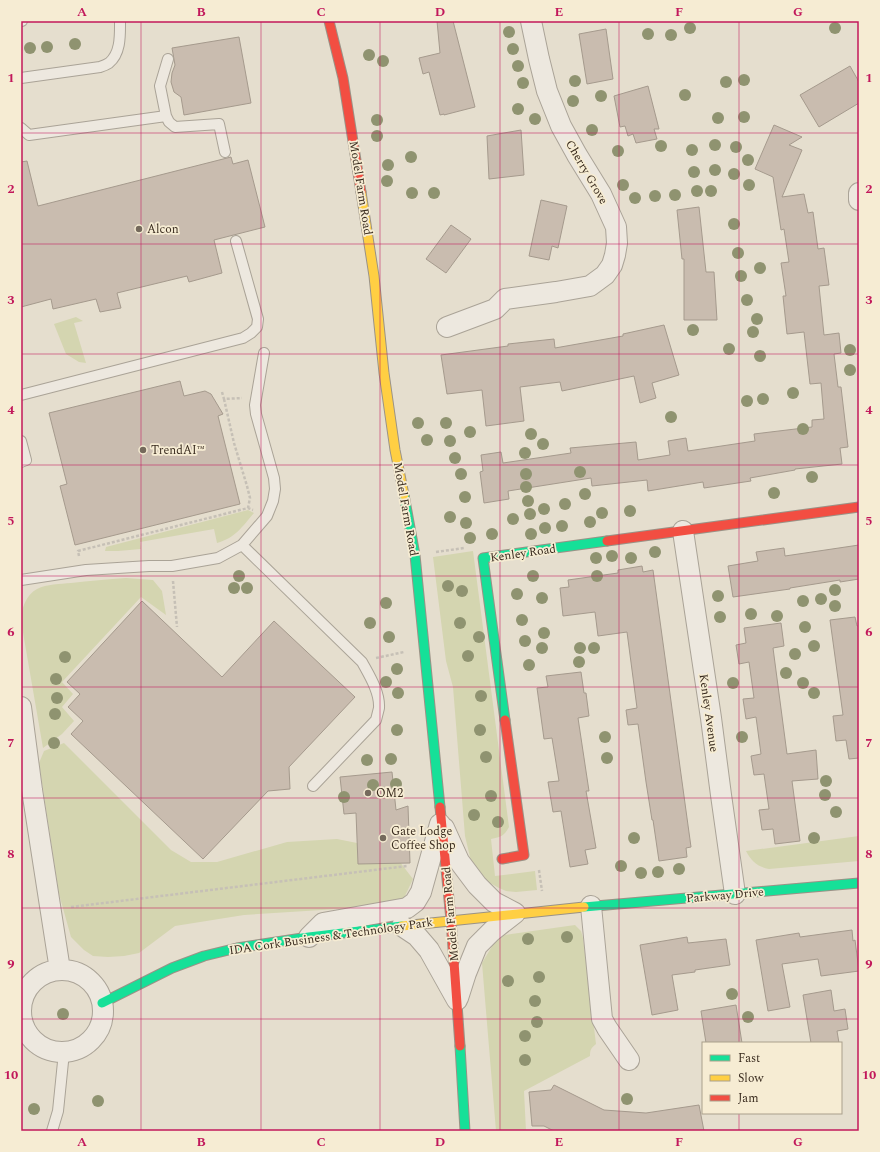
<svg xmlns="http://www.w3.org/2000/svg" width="880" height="1152" font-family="Spectral,serif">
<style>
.green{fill:#d4d5b0}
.building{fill:#c9bcaf;stroke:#a59a8d}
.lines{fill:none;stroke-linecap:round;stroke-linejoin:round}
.lane-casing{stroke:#aaa397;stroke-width:12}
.street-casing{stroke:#aaa397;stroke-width:22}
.fast-casing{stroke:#9a9286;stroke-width:11}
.slow-casing{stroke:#9a9286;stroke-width:11}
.jam-casing{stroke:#9a9286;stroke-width:11}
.path{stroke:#c6c0b6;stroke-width:2.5;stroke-dasharray:3 2;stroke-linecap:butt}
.lane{stroke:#ede8df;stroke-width:10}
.street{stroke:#ede8df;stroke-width:20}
.fast{stroke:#16e098;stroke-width:9}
.slow{stroke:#ffcf43;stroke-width:9}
.jam{stroke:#f24e42;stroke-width:9}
.tree{fill:#8f9370}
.grid{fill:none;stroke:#c2185b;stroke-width:1;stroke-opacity:0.55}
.poi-dot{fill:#756a5c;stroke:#f6ecd3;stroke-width:1.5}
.labels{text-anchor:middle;stroke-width:3.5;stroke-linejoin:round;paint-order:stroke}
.street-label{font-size:12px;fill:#392b1e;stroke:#f6ecd3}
.poi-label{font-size:12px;fill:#392b1e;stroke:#f6ecd3;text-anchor:start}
.neatline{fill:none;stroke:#c2185b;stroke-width:1.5}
.grid-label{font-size:13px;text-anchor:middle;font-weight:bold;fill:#c2185b}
</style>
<rect width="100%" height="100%" fill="#e5dece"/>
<path class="green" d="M76,317l7,4 -9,2 12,40 -7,-1 -13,-8 -12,-30z
M248,510l6,3c-12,14 -19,25 -37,30l-3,-14 -74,13 1,7 -23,2h-13l1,-4z
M473,551l36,276c-5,9 -8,10 -18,12l4,37 40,-5 2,19 -21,2 -10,-1 -7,-3 -9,-5 -11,-8 -5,-8 -4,-10 -5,-21 -12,-149 -7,-26 -13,-104z
M126,578l27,2 9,11 4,24 -25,-18 -79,85 11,12 -11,13 12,14 -12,13 -19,14 -22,-127c0,-12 5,-26 16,-32 10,-5 23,-5 34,-6 18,-2 37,-4 55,-5z
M64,743l107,107 20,12h26l70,-20 50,-3 30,6 19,-1 27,35 -9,19 -50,10 -110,7 -69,11 -36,27 -15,3 -16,1 -15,-1 -9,-6 -13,-13 -12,-43 -20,-131 5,-12z
M859,836v25l-90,8c-11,-2 -18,-8 -23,-18z
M575,925l6,6 2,7 13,106c-5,4 -6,6 -6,12l-66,35 2,40h-30l-14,-168 12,-20 11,-8z"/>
<path class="building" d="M437,21h16l22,86 -31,8v-1l-4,1 -11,-43 -6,2 -4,-16 21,-5z
M606,29l7,50 -26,5 -8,-50z
M239,37l12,66 -67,12 -3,-18 -7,-5 -3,-10 1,-9 3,-8 -3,-17z
M850,66l9,16v21l-40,24 -19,-32z
M648,86l11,43h-5l3,10 -21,4 -3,-9 -5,2 -3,-10 -5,1 -6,-31z
M774,125l28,12 -13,8 13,5 -20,47 22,-3 4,19 5,-1 5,37 6,-1 5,37 -10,1 5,49 15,-2 2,20 -7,1 4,33h3l7,60 -8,1 2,16 -47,5v1l-45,8 1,3 -47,7 -1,-6 -55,9 -1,-11 -55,6 -1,-8 -83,13 1,8 -25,4 -4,-31 3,-1 -2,-16 20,-3 2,11 68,-10 -1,-5 66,-6 2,18 32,-5 -2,-14 18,-3 2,13 67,-10 -1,-7 58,-7v-7l12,-1 -3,-36 -11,1 -6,-52 -17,2 -4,-38h3l-5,-33 8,-1 -5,-33 -3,1 -8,-53 -18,-8z
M521,130l3,45 -35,4 -2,-43z
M231,157l2,7 15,-4 17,67 -51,13 8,33 -33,9 -2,-6 -70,17 4,15 -21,4 -4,-13 -43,10 -2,-10 -30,8v-145l6,-1 11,45z
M541,200l26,6 -9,42 -6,-2 -3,14 -20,-4z
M699,207l7,65h8l3,48h-33v-61h-2l-5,-49z
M451,225l20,14 -25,34 -20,-14z
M664,325l15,50 -27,8 4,15 -16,5 -6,-27 -72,15 -2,-9 -40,5 4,34 -38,5 -4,-36 -35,4 -6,-39 67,-9v-2l46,-5 1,9 68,-12v-2z
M180,381l4,15 21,-5 6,3 12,20 -5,2 22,88 -165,41 -15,-59 7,-2 -18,-71z
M859,545v34l-19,3v-2l-50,8v1l-57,8 -5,-31 30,-5 -2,-9 28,-4 1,8z
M642,566l1,6 10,-2 38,277 -5,1 1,9 -28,4 -6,-41h-1l-6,-38 -8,-58 -10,1 -2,-15 11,-2 -10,-76 -29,4 -3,-24 -32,4 -3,-28 9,-1 -1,-7 50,-7v-3z
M142,601l80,76 52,-56 81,76 -66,70 1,22 -22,2 -65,68 -132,-125 12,-13 -15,-14 12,-13 -13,-12z
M855,617l2,9h2v132l-10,1 -3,-19 -10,1 -3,-25 10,-1 -13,-95z
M781,623l3,23 -11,2 14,106 29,-4 2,29 -26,2 8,60 -25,3 -2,-15 -11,1 -3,-20 10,-1 -5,-35 -10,1 -3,-19 10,-2 -5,-37 -10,2 -3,-20 11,-1 -5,-36 -10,2 -3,-19 10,-2 -2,-15z
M581,672l3,21h2l3,23 -11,2 11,73h-3l10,57 -11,2 3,14 -18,3 -9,-56 -8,1 -5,-30 11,-1 -7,-43 -8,1 -7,-51 11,-1 -2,-11z
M392,772l4,38 12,-4 2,57 -52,1 -2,-51 -12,1 -4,-37z
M852,930l1,11 2,-1 4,31 -38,5 -3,-17 -36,5 8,43 -22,4 -12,-71 43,-7 1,4z
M687,937l1,6 38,-4 4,26 -35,5v2l-23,3 6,35 -26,5 -12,-70z
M831,990l3,21 11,-2 3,20 -11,2 2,12h-28l-8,-48z
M736,1005l6,38h-36l-5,-32z
M554,1085l50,25 42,3 53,-8 5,26h-150l-10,-5h-12l-3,-34 22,-2z"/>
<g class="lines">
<g class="lane-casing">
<path id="lane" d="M21,21h1
M21,78l79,-11c3,-1 6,-2 9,-4 12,-10 11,-28 11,-42
M166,116l3,6 6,5 44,-3 6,28
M21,128l8,7 137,-19 -6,-30 8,-27
M21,395l222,-57 8,-5 6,-6 1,-8 -22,-78
M21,441l5,19 -5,2
M242,545l120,117c7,13 18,30 17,46 -1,4 -2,8 -3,12l-63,66
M21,580l65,-10 63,-4h23l46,-8 24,-13 25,-29 6,-15 2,-12 -1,-11 -18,-64 -1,-9 9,-52
M21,1008h1
M52,1131l6,-20 6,-59"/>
</g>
<g class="street-casing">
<path id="street" d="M859,193v7
M447,327l48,-18 10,-10 51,-7 34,-6 15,-11 7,-10 3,-10 2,-12 -1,-16 -15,-33 -24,-39 -16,-29 -14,-35 -8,-32 -8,-38
M683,531l28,187 10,77 14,99
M21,707l11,83 28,180
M444,828l15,33 18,24 17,17 21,11 -23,18 -15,15 -11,27 -8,25
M591,906l11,113 5,9 22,32
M402,926l15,10 12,14 28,50
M309,937l14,-14 84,-15 8,-6 6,-10 19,-68
M21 1011a41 41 0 1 1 82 0a41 41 0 1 1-82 0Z"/>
</g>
<g class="fast-casing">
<path id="fast" d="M404,495l11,60 25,252
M505,720l-22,-162 124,-17
M584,907l275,-24
M102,1003l70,-35 32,-12 33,-8 72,-11 93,-11
M460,1046l5,85"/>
</g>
<g class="slow-casing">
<path id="slow" d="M361,192l13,84 10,97 11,77 9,45
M402,926l182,-19"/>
</g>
<g class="jam-casing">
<path id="jam" d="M329,21l14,57 18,114
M607,541l252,-34
M440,807l11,113 9,126
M502,859l22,-4 -19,-135"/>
</g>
<path class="path" d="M222,392l2,7 18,-1
M224,399l10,44 13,43 3,12 -2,10
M436,552l28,-4
M79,556l-1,-5 170,-43 5,2
M173,581l4,46
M376,658l28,-6
M539,870l3,21
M71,907l336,-41"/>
<use href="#lane" class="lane"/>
<use href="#street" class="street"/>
<use href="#fast" class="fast"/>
<use href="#slow" class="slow"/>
<use href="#jam" class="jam"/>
</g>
<g class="tree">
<circle cx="690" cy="28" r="6"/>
<circle cx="835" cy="28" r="6"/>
<circle cx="509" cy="32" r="6"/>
<circle cx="648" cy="34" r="6"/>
<circle cx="671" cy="35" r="6"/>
<circle cx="75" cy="44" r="6"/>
<circle cx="47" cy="47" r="6"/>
<circle cx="30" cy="48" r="6"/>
<circle cx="513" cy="49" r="6"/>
<circle cx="369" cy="55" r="6"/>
<circle cx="383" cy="61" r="6"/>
<circle cx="518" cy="66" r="6"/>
<circle cx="744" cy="80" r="6"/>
<circle cx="575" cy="81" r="6"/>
<circle cx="726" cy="82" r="6"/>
<circle cx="523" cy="83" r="6"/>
<circle cx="685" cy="95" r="6"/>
<circle cx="601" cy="96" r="6"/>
<circle cx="573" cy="101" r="6"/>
<circle cx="518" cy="109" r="6"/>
<circle cx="744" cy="117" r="6"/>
<circle cx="718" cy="118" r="6"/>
<circle cx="535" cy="119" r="6"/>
<circle cx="377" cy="120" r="6"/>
<circle cx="592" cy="130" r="6"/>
<circle cx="377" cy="136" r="6"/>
<circle cx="715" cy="145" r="6"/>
<circle cx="661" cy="146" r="6"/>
<circle cx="736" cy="147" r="6"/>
<circle cx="692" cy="150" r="6"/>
<circle cx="618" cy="151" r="6"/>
<circle cx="411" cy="157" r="6"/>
<circle cx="748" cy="160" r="6"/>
<circle cx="388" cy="165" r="6"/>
<circle cx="715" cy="170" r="6"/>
<circle cx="694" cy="172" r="6"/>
<circle cx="734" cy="174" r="6"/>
<circle cx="387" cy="181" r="6"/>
<circle cx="623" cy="185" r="6"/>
<circle cx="749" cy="185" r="6"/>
<circle cx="697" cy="191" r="6"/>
<circle cx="711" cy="191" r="6"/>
<circle cx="412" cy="193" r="6"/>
<circle cx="434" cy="193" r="6"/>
<circle cx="675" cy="195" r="6"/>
<circle cx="655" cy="196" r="6"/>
<circle cx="635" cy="198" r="6"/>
<circle cx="734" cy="224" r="6"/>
<circle cx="738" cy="253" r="6"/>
<circle cx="760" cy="268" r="6"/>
<circle cx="741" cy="276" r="6"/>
<circle cx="747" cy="300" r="6"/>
<circle cx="757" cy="319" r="6"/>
<circle cx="693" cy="330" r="6"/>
<circle cx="753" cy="332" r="6"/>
<circle cx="729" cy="349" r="6"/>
<circle cx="850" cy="350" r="6"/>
<circle cx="760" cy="356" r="6"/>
<circle cx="850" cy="370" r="6"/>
<circle cx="793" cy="393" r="6"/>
<circle cx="763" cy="399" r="6"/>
<circle cx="747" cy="401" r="6"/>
<circle cx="671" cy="417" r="6"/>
<circle cx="418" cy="423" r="6"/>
<circle cx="446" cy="423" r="6"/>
<circle cx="803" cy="429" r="6"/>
<circle cx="470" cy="432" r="6"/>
<circle cx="531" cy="434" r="6"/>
<circle cx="427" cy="440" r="6"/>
<circle cx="450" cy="441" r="6"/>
<circle cx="543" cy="444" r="6"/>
<circle cx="525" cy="453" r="6"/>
<circle cx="455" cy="458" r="6"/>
<circle cx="580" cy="472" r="6"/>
<circle cx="461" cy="474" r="6"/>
<circle cx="526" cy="474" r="6"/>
<circle cx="812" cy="477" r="6"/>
<circle cx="526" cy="487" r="6"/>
<circle cx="774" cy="493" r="6"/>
<circle cx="585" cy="494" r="6"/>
<circle cx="465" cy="497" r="6"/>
<circle cx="528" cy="501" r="6"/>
<circle cx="565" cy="504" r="6"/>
<circle cx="544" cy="509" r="6"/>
<circle cx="630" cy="511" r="6"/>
<circle cx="602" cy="513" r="6"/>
<circle cx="530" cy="514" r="6"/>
<circle cx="450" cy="517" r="6"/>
<circle cx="513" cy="519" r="6"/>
<circle cx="590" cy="522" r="6"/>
<circle cx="466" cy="523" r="6"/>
<circle cx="562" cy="526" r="6"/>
<circle cx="545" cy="528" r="6"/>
<circle cx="492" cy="534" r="6"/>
<circle cx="531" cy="534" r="6"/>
<circle cx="470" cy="538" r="6"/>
<circle cx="655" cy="552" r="6"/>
<circle cx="612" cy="556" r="6"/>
<circle cx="596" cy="558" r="6"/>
<circle cx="631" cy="558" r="6"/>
<circle cx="239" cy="576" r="6"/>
<circle cx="533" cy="576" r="6"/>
<circle cx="597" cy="576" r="6"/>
<circle cx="448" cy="586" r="6"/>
<circle cx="234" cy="588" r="6"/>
<circle cx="247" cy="588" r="6"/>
<circle cx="835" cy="590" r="6"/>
<circle cx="462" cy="591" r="6"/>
<circle cx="517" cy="594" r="6"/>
<circle cx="718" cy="596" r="6"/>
<circle cx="542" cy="598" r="6"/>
<circle cx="821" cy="599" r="6"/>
<circle cx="803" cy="601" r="6"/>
<circle cx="386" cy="603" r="6"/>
<circle cx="835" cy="606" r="6"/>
<circle cx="751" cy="614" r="6"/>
<circle cx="777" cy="616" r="6"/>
<circle cx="720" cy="617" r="6"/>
<circle cx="522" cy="620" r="6"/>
<circle cx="370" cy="623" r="6"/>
<circle cx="460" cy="623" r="6"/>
<circle cx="805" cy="627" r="6"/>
<circle cx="544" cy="633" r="6"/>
<circle cx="389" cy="637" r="6"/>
<circle cx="479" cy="637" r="6"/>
<circle cx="525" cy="641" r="6"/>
<circle cx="814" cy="646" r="6"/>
<circle cx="542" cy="648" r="6"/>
<circle cx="580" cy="648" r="6"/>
<circle cx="594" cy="648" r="6"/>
<circle cx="795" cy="654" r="6"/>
<circle cx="468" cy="656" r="6"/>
<circle cx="65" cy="657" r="6"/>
<circle cx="579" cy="662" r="6"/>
<circle cx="529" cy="665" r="6"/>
<circle cx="397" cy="669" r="6"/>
<circle cx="786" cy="673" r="6"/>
<circle cx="56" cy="679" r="6"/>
<circle cx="386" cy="682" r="6"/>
<circle cx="733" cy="683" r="6"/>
<circle cx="803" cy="683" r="6"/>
<circle cx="398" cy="693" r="6"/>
<circle cx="814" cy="693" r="6"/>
<circle cx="481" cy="696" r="6"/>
<circle cx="57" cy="698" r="6"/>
<circle cx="55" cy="714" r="6"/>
<circle cx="397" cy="730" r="6"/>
<circle cx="480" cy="730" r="6"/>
<circle cx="605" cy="737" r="6"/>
<circle cx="742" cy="737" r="6"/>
<circle cx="54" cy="743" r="6"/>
<circle cx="486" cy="757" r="6"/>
<circle cx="607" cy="758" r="6"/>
<circle cx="391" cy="759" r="6"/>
<circle cx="367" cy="760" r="6"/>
<circle cx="826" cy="781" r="6"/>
<circle cx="396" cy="784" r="6"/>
<circle cx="373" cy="785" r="6"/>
<circle cx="825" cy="795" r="6"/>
<circle cx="491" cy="796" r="6"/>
<circle cx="344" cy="797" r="6"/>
<circle cx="836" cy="812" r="6"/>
<circle cx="474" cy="815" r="6"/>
<circle cx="498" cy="822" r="6"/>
<circle cx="634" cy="838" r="6"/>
<circle cx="814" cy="838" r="6"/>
<circle cx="621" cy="866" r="6"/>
<circle cx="679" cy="869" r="6"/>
<circle cx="658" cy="872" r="6"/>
<circle cx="641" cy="873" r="6"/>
<circle cx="567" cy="937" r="6"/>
<circle cx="528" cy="939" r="6"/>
<circle cx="539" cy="977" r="6"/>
<circle cx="508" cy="981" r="6"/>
<circle cx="732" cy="994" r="6"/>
<circle cx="535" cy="1001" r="6"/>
<circle cx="63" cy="1014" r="6"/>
<circle cx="748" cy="1017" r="6"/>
<circle cx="537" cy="1022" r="6"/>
<circle cx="525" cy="1036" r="6"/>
<circle cx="525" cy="1060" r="6"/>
<circle cx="627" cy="1099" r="6"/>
<circle cx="98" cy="1101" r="6"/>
<circle cx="34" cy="1109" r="6"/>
</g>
<path class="grid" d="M141,21v1110M261,21v1110M380,21v1110M500,21v1110M619,21v1110M739,21v1022M21,133h838M21,244h838M21,354h838M21,465h838M21,576h838M21,687h838M21,798h838M21,908h838M21,1019h838M739,1113v18"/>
<g class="poi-dot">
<circle cx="139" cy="229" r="4"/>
<circle cx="143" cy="450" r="4"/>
<circle cx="368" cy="793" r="4"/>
<circle cx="383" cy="838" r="4"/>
</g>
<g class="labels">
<g class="street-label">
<text transform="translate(587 172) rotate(60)" y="4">Cherry Grove</text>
<text transform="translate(361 188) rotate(81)" y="4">Model Farm Road</text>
<text transform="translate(406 509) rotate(80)" y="4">Model Farm Road</text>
<text transform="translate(523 553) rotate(-8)" y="4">Kenley Road</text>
<text transform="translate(709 713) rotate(82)" y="4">Kenley Avenue</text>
<text transform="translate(725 895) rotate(-5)" y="4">Parkway Drive</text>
<text transform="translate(450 914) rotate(-95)" y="4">Model Farm Road</text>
<text transform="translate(331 936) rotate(-8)" y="4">IDA Cork Business &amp; Technology Park</text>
</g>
<g class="poi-label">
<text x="147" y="233">Alcon</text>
<text x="151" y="454">TrendAI™</text>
<text x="376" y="797">OM2</text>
<text x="391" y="835">Gate Lodge<tspan x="391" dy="14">Coffee Shop</tspan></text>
</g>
</g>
<rect width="880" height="1152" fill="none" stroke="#f6ecd3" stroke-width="44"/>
<rect x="702" y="1042" width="140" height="72" fill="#f6ecd3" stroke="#aa9f8b"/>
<rect x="710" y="1055" width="20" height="6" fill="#16e098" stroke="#aa9f8b"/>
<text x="738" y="1062" font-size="12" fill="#392b1e">Fast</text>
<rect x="710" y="1075" width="20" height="6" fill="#ffcf43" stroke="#aa9f8b"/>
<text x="738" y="1082" font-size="12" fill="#392b1e">Slow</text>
<rect x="710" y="1095" width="20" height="6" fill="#f24e42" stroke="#aa9f8b"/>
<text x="738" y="1102" font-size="12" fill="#392b1e">Jam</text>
<rect x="22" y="22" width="836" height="1108" class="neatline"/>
<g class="grid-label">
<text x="82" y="16">A</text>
<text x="201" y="16">B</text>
<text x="321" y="16">C</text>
<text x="440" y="16">D</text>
<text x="559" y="16">E</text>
<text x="679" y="16">F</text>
<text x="798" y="16">G</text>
<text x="11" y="82">1</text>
<text x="869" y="82">1</text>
<text x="11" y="193">2</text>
<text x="869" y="193">2</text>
<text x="11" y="304">3</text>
<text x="869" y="304">3</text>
<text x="11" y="414">4</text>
<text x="869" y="414">4</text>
<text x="11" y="525">5</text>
<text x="869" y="525">5</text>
<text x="11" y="636">6</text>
<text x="869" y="636">6</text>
<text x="11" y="747">7</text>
<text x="869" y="747">7</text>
<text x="11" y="858">8</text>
<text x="869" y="858">8</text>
<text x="11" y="968">9</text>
<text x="869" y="968">9</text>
<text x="11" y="1079">10</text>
<text x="869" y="1079">10</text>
<text x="82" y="1146">A</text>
<text x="201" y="1146">B</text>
<text x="321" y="1146">C</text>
<text x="440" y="1146">D</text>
<text x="559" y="1146">E</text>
<text x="679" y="1146">F</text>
<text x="798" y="1146">G</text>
</g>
</svg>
